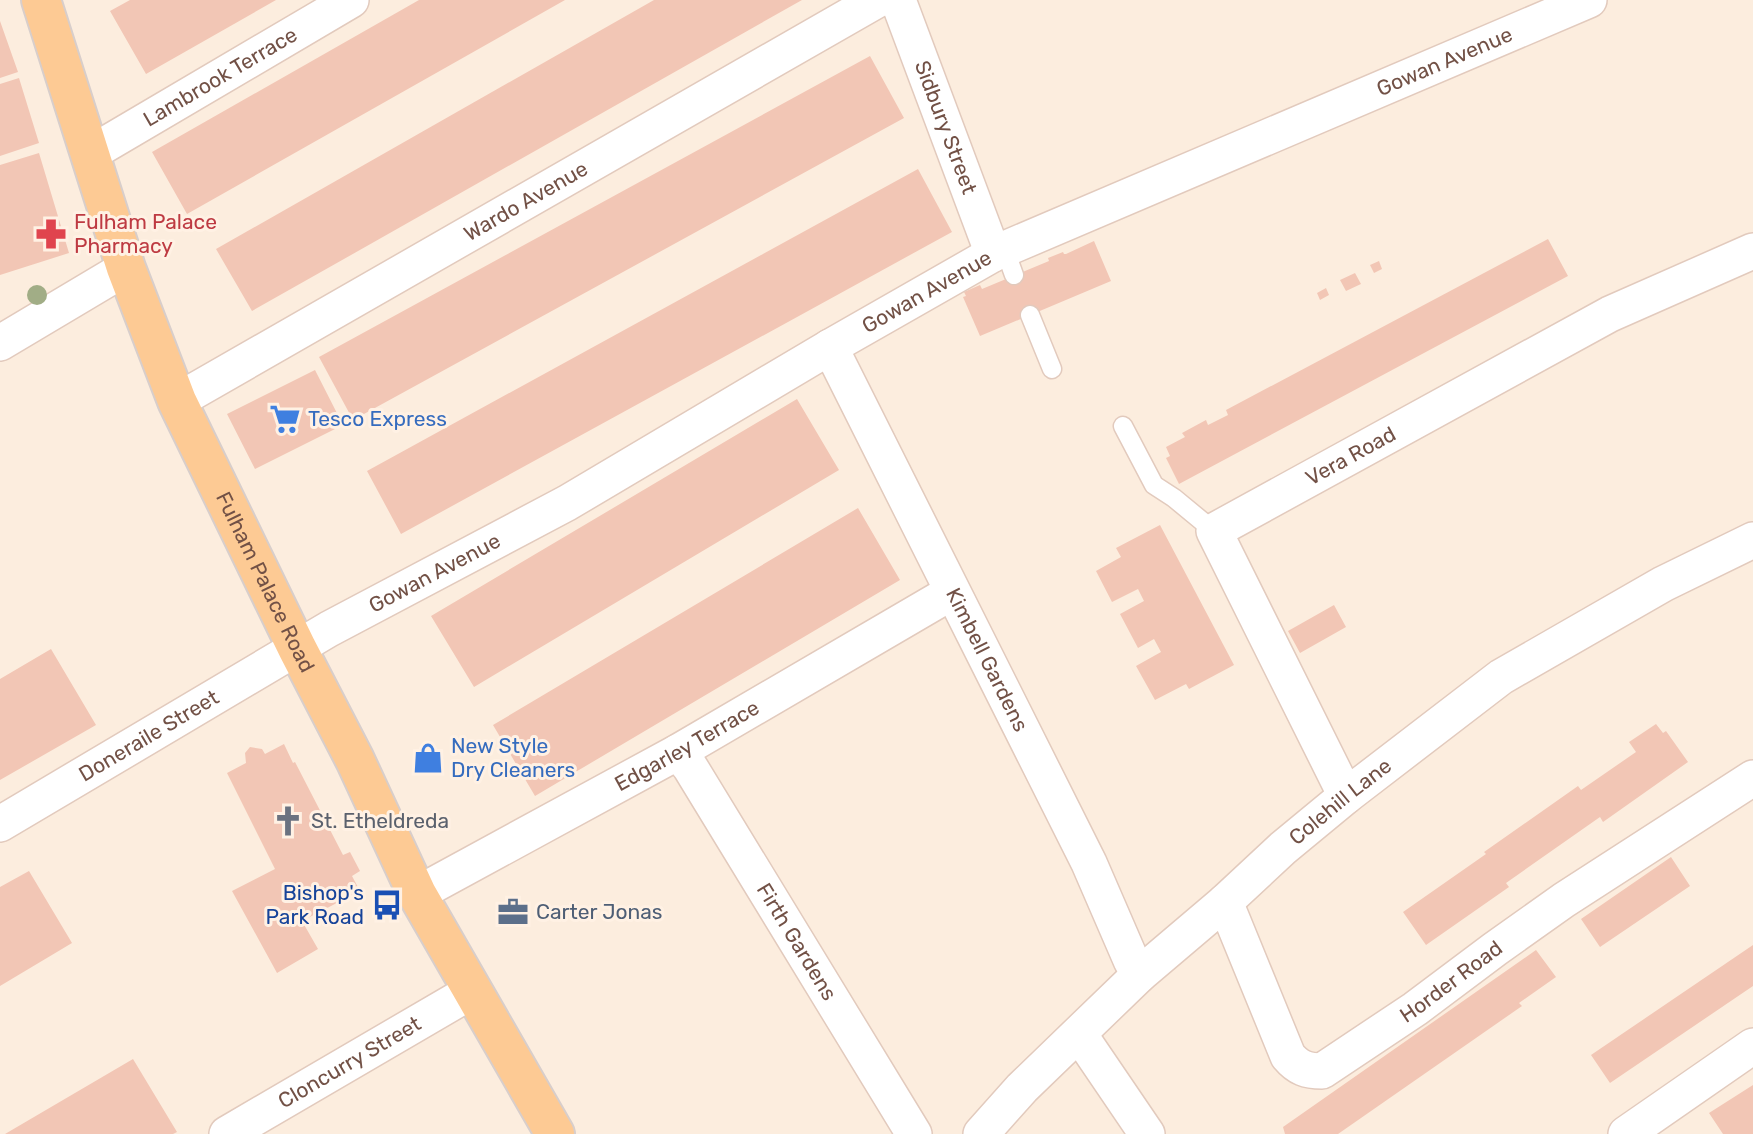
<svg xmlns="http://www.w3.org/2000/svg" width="1753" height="1134" font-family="Rubik,sans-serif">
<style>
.building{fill:#f2c6b5}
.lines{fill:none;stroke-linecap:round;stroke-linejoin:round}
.lane-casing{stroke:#e2cabd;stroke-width:21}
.street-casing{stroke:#e2cabd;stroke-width:38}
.primary-casing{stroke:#d8cecb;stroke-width:42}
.lane{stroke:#fff;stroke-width:18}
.street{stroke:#fff;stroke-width:35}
.primary{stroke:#fdca94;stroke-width:38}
.tree{fill:#a1ad86}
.labels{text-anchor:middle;stroke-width:6;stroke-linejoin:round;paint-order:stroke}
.street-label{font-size:21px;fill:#725146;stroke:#fff1e4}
.health-label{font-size:21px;fill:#be3a42;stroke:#fff1e4;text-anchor:start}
.shop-label{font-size:21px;fill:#366cbe;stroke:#fff1e4;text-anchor:start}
.worship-label{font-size:21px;fill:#5b616d;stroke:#fff1e4;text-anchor:start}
.transit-label{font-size:21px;fill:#164399;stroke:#fff1e4;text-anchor:end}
.service-label{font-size:21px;fill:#4e5e75;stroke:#fff1e4;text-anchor:start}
</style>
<rect width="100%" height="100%" fill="#fcedde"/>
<path class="building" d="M130,0h146l-130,74 -36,-63z
M419,0h146l-378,214 -35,-62z
M654,0h148l-550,311 -36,-62z
M0,21l18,51 -18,6z
M870,56l34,62 -551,302 -34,-63z
M19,78l20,65 -39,13v-72z
M39,153l30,100 -69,22v-110z
M918,169l34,63 -551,302 -34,-63z
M1548,239l20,37 -389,208 -13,-26 4,-2 -4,-9 19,-10 -3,-4 24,-13 2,5 20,-10 -2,-5z
M1094,241l17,40 -131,55 -17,-39 3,-1 -2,-4 16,-7 2,4 67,-28 -1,-3 15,-6 1,2h2z
M1379,261l3,8 -8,4 -4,-8z
M1355,273l6,11 -15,7 -6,-11z
M1326,288l3,7 -9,5 -3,-7z
M315,370l28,55 -88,44 -28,-55z
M797,399l42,71 -365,217 -43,-71z
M858,508l42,72 -365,216 -42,-71z
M1160,525l74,140 -45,24 -3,-5 -31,16 -19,-34 25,-14 -7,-13 -16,9 -18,-34 24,-13 -6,-12 -26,13 -16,-31 25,-14 -5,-9z
M1334,605l12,22 -46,26 -12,-22z
M51,649l45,76 -96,55v-101z
M1656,724l7,9 3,-2 22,31 -85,60 -3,-5 -94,66 3,4 -83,58 -23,-33 83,-58 -2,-2 94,-66 3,4 55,-38 -7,-10z
M284,744l9,19 2,-1 48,93 7,-3 10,19 -8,5 8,15 -58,30 16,28 -41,24 -45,-82 43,-22 -48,-96 19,-10 -1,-10 5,-6 12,2 3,5z
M1671,857l19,29 -90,61 -19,-28z
M29,871l43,72 -72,43v-99z
M1753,945v41l-143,97 -19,-28z
M1536,950l20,27 -37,26 3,3 -184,128h-53l-2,-7z
M133,1059l44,73 -4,2h-168z
M1753,1085v49h-30l-14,-21z"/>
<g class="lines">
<g class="lane-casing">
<path id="lane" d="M1005,250l9,25
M1030,315l22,54
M1123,426l31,59 20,13 40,33"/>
</g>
<g class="street-casing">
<g id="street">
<path id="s1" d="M898,0l95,254"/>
<path id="s2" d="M91,153l260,-153"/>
<path d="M0,343l126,-75"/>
<path id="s3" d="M830,347l259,516 42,97 8,15"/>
<path id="s4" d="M177,401l700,-401"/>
<path id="s5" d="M678,752l12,15 224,367"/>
<path id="s6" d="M1346,796l-132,-265 396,-217 143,-63"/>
<path id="s7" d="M0,824l329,-195 238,-126 263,-156 163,-93 596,-254"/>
<path id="s8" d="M417,894l261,-142 274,-160"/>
<path id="s9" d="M1225,902l63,154c10,12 19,15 34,15l93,-62 80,-60 69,-49 189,-122"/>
<path d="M1079,1034l68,100"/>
<path id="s10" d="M227,1134l245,-143"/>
<path id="s11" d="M981,1134l41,-46 117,-113 86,-73 58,-54 63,-52 155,-119 162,-93 90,-44"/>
<path d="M1626,1134l127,-88"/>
</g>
</g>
<g class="primary-casing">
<g id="primary">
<path id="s12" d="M41,0l85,268 51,133 120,247 58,112 62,134 138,240"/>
</g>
</g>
<use href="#lane" class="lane"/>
<use href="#street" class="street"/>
<use href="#primary" class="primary"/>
</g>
<circle class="tree" cx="37" cy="295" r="10"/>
<defs>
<g id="pharmacy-bare" transform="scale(2.415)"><path d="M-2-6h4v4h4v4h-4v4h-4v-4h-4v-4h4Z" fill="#e0444e" stroke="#fff1e4" stroke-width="2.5" paint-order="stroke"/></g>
<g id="supermarket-bare" transform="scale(2.415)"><path d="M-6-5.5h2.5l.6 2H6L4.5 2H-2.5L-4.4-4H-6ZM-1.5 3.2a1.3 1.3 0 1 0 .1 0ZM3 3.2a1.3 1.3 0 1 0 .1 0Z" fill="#3f7fe0" stroke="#fff1e4" stroke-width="2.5" paint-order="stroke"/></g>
<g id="shop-bare" transform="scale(2.415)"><path d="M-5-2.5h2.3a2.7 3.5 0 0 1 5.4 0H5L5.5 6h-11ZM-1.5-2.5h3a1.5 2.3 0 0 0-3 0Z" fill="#3f7fe0" stroke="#fff1e4" stroke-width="2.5" paint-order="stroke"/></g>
<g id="church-bare" transform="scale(2.415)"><path d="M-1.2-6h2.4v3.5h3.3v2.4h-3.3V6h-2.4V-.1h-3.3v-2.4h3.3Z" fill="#6b7280" stroke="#fff1e4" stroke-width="2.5" paint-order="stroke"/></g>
<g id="bus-bare" transform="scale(2.415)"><path d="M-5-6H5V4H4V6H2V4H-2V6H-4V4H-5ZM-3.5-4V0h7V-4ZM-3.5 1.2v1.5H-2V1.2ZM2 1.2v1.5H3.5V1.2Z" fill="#1a4fb4" stroke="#fff1e4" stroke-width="2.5" paint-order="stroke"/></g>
<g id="office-bare" transform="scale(2.415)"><path d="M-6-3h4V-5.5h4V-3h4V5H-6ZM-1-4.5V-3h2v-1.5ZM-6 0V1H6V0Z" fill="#5c6f8a" stroke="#fff1e4" stroke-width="2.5" paint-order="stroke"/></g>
</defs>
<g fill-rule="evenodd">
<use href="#pharmacy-bare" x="51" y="234"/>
<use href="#supermarket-bare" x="285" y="419"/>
<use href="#shop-bare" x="428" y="758"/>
<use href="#church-bare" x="288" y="821"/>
<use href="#bus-bare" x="387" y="905"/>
<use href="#office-bare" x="513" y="912"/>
</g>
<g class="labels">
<g class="street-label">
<text dy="7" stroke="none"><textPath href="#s7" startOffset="1636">Gowan Avenue</textPath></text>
<text dy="7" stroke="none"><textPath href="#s2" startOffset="150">Lambrook Terrace</textPath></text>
<text dy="7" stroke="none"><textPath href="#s1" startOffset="136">Sidbury Street</textPath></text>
<text dy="7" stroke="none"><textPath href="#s4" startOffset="402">Wardo Avenue</textPath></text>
<text dy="7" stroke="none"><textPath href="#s7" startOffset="1069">Gowan Avenue</textPath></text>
<text dy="7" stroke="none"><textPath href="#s6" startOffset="452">Vera Road</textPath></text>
<text dy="7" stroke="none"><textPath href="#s7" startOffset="502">Gowan Avenue</textPath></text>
<text dy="7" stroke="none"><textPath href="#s12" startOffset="625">Fulham Palace Road</textPath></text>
<text dy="7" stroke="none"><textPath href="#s3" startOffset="350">Kimbell Gardens</textPath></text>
<text dy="7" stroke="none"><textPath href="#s7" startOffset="173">Doneraile Street</textPath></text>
<text dy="7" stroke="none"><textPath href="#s8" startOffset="308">Edgarley Terrace</textPath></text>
<text dy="7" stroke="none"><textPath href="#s11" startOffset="490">Colehill Lane</textPath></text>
<text dy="7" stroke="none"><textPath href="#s5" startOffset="224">Firth Gardens</textPath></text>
<text dy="7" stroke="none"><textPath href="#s9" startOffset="362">Horder Road</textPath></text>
<text dy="7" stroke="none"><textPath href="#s10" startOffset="142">Cloncurry Street</textPath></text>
</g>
<g class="health-label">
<text x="74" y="229">Fulham Palace<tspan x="74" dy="24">Pharmacy</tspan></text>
</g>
<g class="shop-label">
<text x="308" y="426">Tesco Express</text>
<text x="451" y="753">New Style<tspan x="451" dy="24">Dry Cleaners</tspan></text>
</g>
<g class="worship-label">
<text x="311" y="828">St. Etheldreda</text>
</g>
<g class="transit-label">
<text x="364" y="900">Bishop's<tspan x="364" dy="24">Park Road</tspan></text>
</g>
<g class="service-label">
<text x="536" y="919">Carter Jonas</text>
</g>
</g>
</svg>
